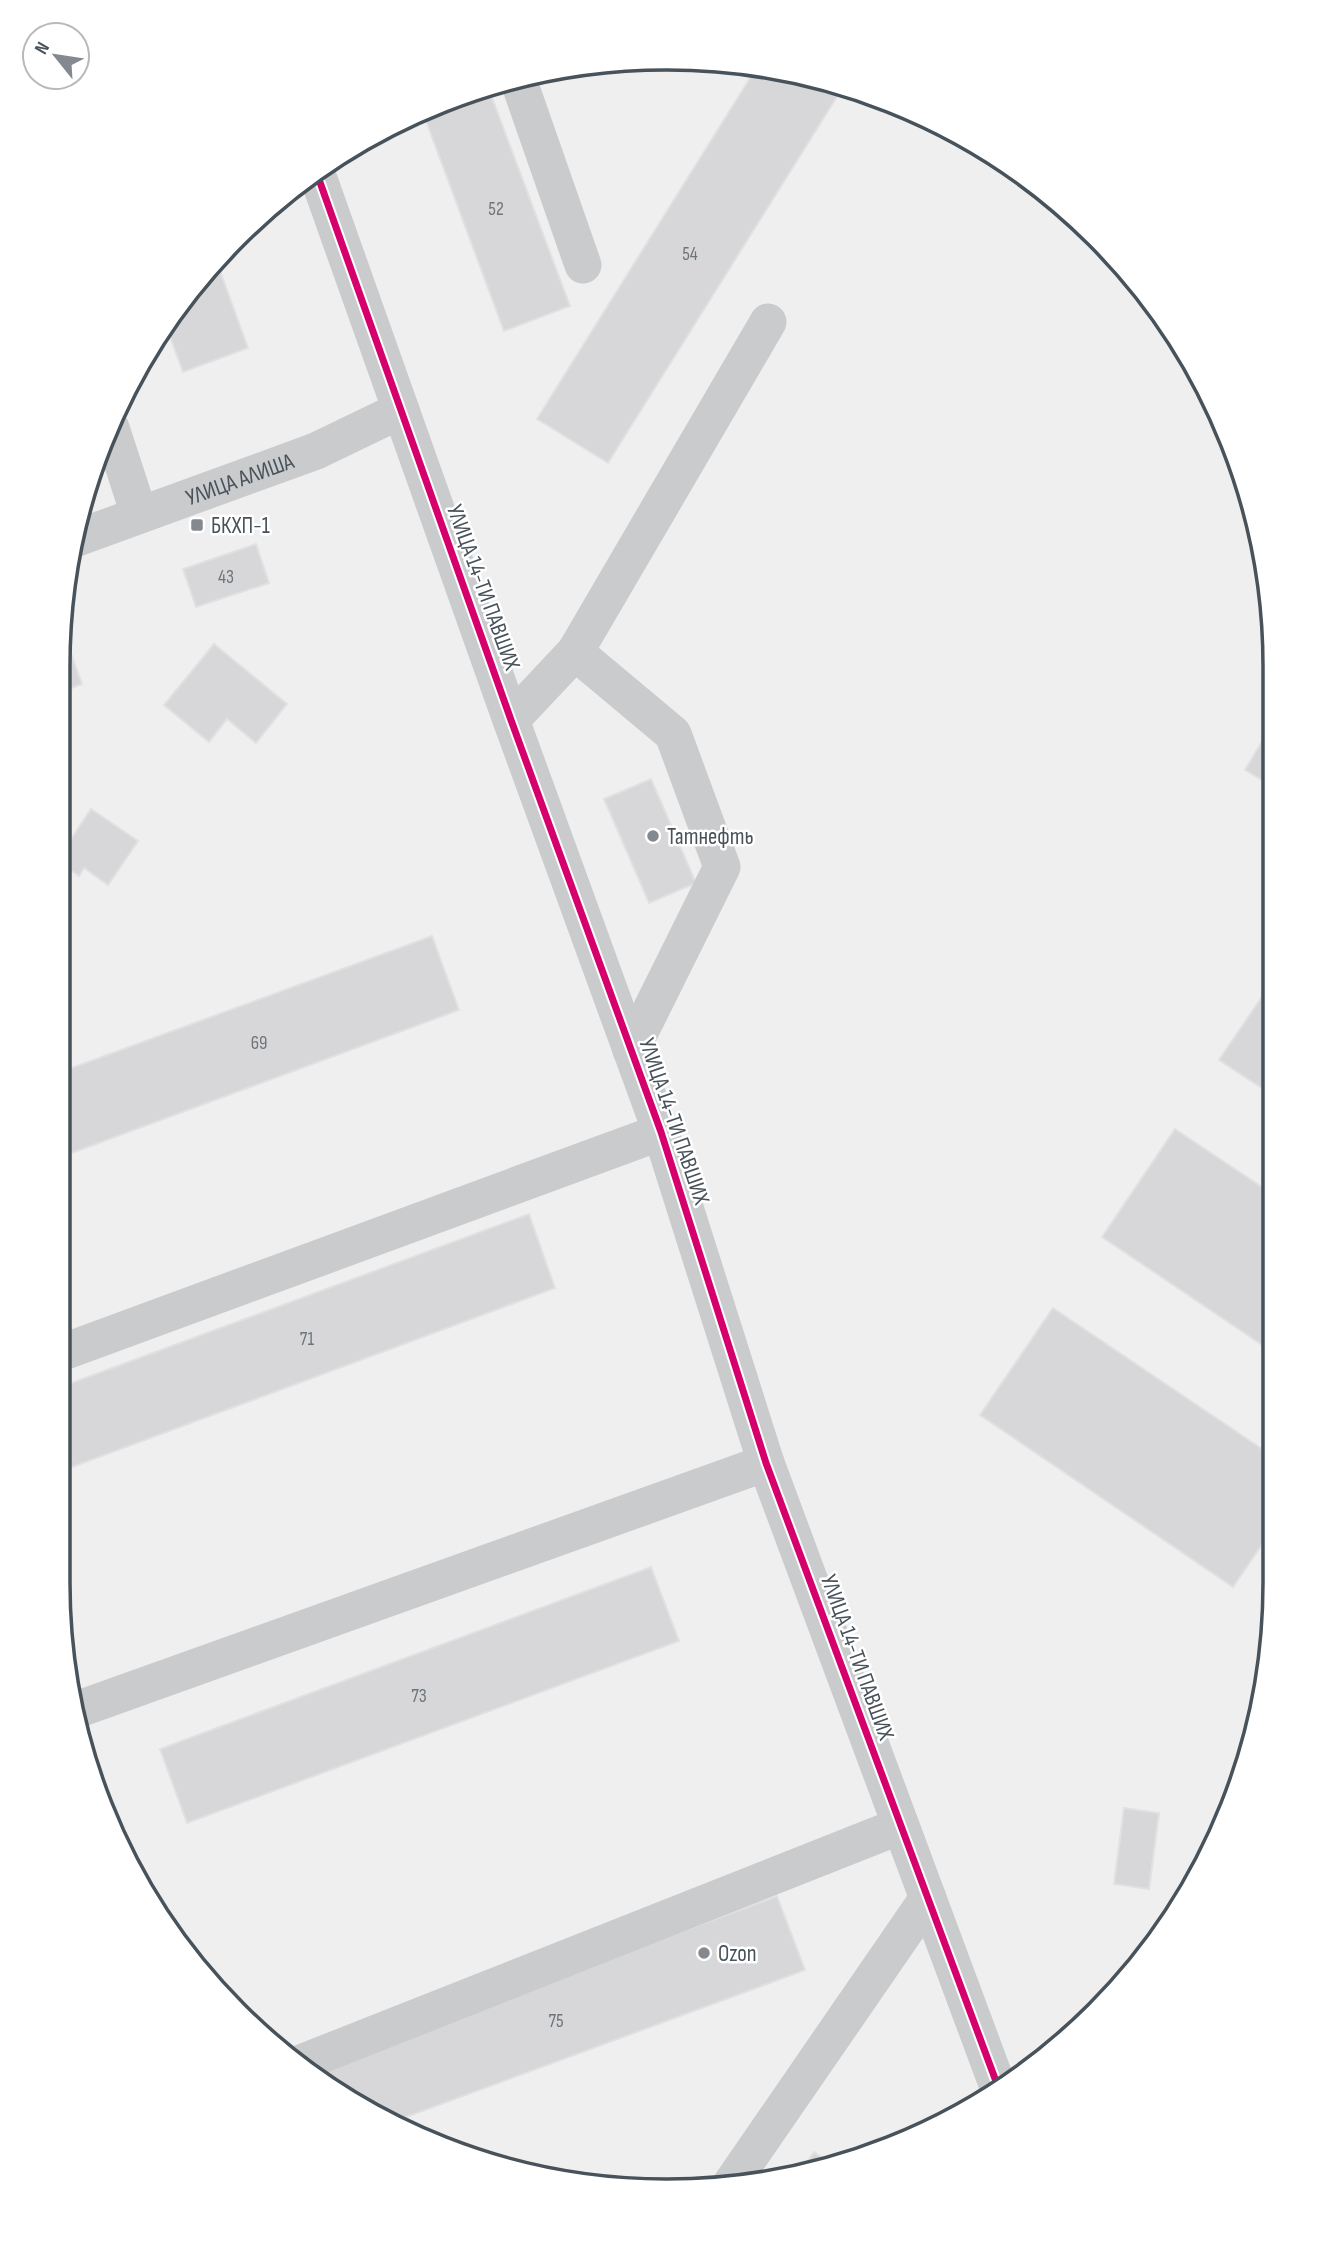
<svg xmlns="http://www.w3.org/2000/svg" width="1333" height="2249" font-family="'Sofia Sans Condensed',sans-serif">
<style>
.building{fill:#d7d7d9;stroke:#e1e1e2;stroke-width:2}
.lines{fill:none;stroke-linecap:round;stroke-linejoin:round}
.minor{stroke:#cacbcd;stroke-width:37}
.cycleway-casing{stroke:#fff;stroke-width:11}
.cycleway{stroke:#d6006c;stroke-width:7}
.poi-dot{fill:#83898e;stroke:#fff;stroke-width:2.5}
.labels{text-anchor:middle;stroke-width:5;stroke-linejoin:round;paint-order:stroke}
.number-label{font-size:19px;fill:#6d757b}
.street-label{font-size:23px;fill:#48525a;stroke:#fff}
.poi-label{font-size:23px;fill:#48525a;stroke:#fff;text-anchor:start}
.rim{fill:none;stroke:#48525a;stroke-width:3.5}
</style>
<rect width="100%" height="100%" fill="#f0efef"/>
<path class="building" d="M757,67l28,2 58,18 -235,376 -71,-44z
M488,87l82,219 -66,25 -82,-221 11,-6z
M216,260l32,88 -65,24 -18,-49z
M256,544l13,39 -73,24 -13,-38z
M60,623l22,61 -23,9v-67z
M214,644l73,60 -31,39 -29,-24 -18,23 -45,-37z
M1274,721v66l-29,-17z
M59,763l7,18 -7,3z
M651,779l45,104 -47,20 -45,-104z
M91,809l47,32 -30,44 -24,-17 -5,8 -20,-14v-5z
M432,936l27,74 -401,148v-85z
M1274,979v117l-55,-36z
M1175,1129l99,66v158l-172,-116z
M529,1214l26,74 -491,182 -6,-18v-64z
M1053,1308l221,149v70l-41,60 -253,-172z
M651,1567l28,74 -492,182 -27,-74z
M1124,1808l35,5 -10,76 -35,-5z
M777,1896l28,74 -407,150 -70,-32 -20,-18z
M814,2152l14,10 -24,5z"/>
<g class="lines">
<g class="minor">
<path d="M518,79l65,186"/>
<path d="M316,171l195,549 150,412 105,331 231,621"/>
<path d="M111,428l28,86"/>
<path id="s1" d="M77,538l239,-87 85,-41"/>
<path d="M575,652l98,82 49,133 -91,183"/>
<path d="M511,720l64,-68 193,-330"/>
<path d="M58,1354l603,-222"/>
<path d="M79,1709l687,-246"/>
<path d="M301,2063l599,-237"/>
<path d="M731,2184l197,-286"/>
</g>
<g class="cycleway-casing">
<path id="cycleway" d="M316,171l195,549 150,412 105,331 231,621"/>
</g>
<use href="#cycleway" class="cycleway"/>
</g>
<g class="poi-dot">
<rect x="190" y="518" width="14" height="14" rx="3.5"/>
<circle cx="653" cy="836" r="7"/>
<circle cx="704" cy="1953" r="7"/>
</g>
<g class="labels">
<g class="number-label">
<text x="496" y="215">52</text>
<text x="690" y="260">54</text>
<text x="226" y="583">43</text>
<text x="259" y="1049">69</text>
<text x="307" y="1345">71</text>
<text x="419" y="1702">73</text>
<text x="556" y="2027">75</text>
</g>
<g class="street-label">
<text dy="8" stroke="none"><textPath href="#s1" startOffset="173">УЛИЦА АЛИША</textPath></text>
<text transform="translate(484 587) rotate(70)" y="8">УЛИЦА 14-ТИ ПАВШИХ</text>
<text transform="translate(675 1121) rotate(71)" y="8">УЛИЦА 14-ТИ ПАВШИХ</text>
<text transform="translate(858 1657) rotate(70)" y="8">УЛИЦА 14-ТИ ПАВШИХ</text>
</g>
<g class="poi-label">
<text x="211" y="533">БКХП-1</text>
<text x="667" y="844">Татнефть</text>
<text x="718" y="1961">Ozon</text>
</g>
</g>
<path d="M0 0H1333V2249H0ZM666 70H667A596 596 0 0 1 1263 666V1583A596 596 0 0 1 667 2179H666A596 596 0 0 1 70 1583V666A596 596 0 0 1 666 70Z" fill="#fff" fill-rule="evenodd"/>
<path class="rim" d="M666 70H667A596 596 0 0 1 1263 666V1583A596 596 0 0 1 667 2179H666A596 596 0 0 1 70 1583V666A596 596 0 0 1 666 70Z"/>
<g transform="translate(56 56) rotate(300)"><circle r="33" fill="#ffffff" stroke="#b6babd" stroke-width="2"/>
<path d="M0-5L12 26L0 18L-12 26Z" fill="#83898e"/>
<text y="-10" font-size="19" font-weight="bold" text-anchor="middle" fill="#48525a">N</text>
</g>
</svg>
